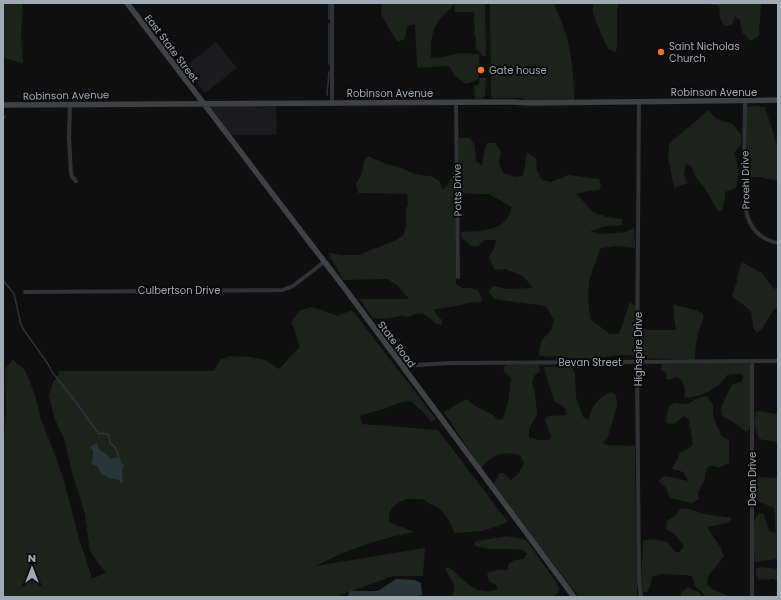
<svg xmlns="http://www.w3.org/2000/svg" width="781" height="600" font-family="Poppins,sans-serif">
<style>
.built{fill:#1b1b1d}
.green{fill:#1c231b}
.water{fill:#293639}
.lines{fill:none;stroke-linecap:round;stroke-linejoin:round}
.stream{stroke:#293639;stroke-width:1.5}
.street{stroke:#303235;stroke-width:4}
.secondary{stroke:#3e4245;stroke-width:5.5}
.poi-dot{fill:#f37724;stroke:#0a0a0b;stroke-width:1.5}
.labels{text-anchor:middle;stroke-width:4;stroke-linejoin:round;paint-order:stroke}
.poi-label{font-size:10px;fill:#a0aab2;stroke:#0a0a0b;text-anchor:start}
.street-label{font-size:10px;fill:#a0aab2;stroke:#0a0a0b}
</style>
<rect width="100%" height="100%" fill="#0f0f10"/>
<path class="built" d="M216,42l21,26 -32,25 -22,-25z
M206,105h70l1,30h-46z"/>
<path class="green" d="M3,3h20l-2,32 2,28 -16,-4 -4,-2z
M382,3h72v2c-5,5 -14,12 -17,19 -6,10 -7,22 -6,34l13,-1 15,-4 20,1 1,15 -2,11 -12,4 -10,-7 -7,-11 -32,2 -2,-44 -8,2 -2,13 -7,3 -9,-13 -8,-15z
M455,3h30l1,53h-4l-2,-4 -5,-3 1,-11 -2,-5 1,-2 -1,-2 1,-2c-2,-5 0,-10 -1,-14l-3,-1h-16z
M490,3h64c4,12 10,23 13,35 6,20 6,43 8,64h-51l-1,-4h-31l-1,-3z
M593,3h26l-2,5v38l-1,6 -8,-3 -5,-11 -6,-14 -4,-12z
M705,3h56l-2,32 -8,6 -9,-9 -2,-12 -5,-4 -3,9 -8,1 -4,-9 -1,-11z
M479,78h7l-1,17 -2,4h-8l-1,-13 2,-1 3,-2z
M756,106l9,1 13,41v33l-19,-4h-8l-3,3 -2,-73z
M708,110l9,9 16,5 8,11v9l-7,9c5,13 5,21 2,35l-11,4v8l-3,10 -3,2 -16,-26 -8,-10 -3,-9 -6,-3 -2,10 3,9 -13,5 -6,-30 1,-14c13,-12 27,-22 39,-34z
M459,138h11l5,8 1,15 6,5 3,-19 2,-4h8l6,7 -2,13 4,10 13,4 7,-1 4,-24 9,7 1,12 5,9 9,2 18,-7 30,4 2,7 -2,4 -11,1 -11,3 16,18 14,5 15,2v6l-19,2 -13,4 10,3 25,-2 9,-4 1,20 -19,-2 -15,2 -12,32 -1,17 2,22 20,15h9l11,-32 5,4 -1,49h-13l-28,4h-19l-8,-2 -27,-1 2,-15 10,-11 3,-10 -8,-14 -52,-7 -5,-8 4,-5 15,3 25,-1 -10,-12 -18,-7 -10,1 -6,-12 6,-12 1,-6h-11l-7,6h-7l-9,-8 -1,-6c15,-1 35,0 46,-13 2,-3 3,-8 5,-12l-23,-13h-13l-17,-1z
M368,156l18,8 12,3 20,8 13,1 8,5 4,9 5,-5 7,-16 1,115 6,4h9l7,3 4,7 -1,5c-12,-2 -13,1 -25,3 -7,2 -15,1 -22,4l3,6 5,4v5l-6,-1c-10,-10 -14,-14 -27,-7 -11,-3 -10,0 -20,1 -6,1 -11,1 -17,-1l-13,-18h50l-12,-14 -10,-6 -44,1 -15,-27 16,2h14l36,-14 10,-6 2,-10v-15l2,-6 -1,-10 -49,-1 -2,-9 6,-10 2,-13z
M742,262l20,11 12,16 4,-1v21h-4l-13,21 -4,3 -4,-5 -2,-17 -19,-15 5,-15 1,-8z
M674,305l22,5 7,4c1,7 -3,12 -5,19 -2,9 -3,18 -3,27l-54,-2 -1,-2 -1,-20 3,-8 6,2h25l3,-1 -2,-12z
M312,307l26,9 14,-6 84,109 -5,3 -8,-10 -13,-11 -8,1 -19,7 -23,7 2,8 76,6 70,92 -25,9 -29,2 -4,-11 -9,-12 -19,-11h-16l-13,7 -4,8v8l25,10c-32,6 -69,18 -98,34l109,-18 -2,28h-30l-58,21h-332v-19l3,-2 -3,-2v-126l3,-33 -1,-46 8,-9 12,10 10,25 6,24 14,36 9,26 16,61 11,32v5l15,-6 -16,-21 -5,-38 -14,-45 -6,-28 -11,-24 -5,-22 4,-12 7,-12h154l6,-11 10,-4 20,1 15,3 14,9 21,-22 -6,-19 -3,-5 8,-12z
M749,362l1,2v61l-1,5 -3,2 -14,-11 -10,-5 -1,-8 6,-14 5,-9 10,-4 1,-7h-7l-9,1c-2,3 -4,6 -6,8 -9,9 -24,14 -37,15 2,-10 1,-14 -6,-21l-10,3 -3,-2 2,-4 -6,-4 1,-6z
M507,365h32l1,6 -6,5 -2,7 3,10 2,21 -8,15v8l10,3h10l2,-4 -3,-7 -3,-10 4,-3 17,-1 -1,-7 -11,-7 -7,-23 -3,-11 27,-2 4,9 1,24 7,19 6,3c3,-14 8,-22 22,-28l5,3 1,10 -8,28 -2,6 -5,3 5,3 28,1 2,147 1,4h-59l-38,-49 -48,-65 5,-5 1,-5h5l7,7 8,-7 5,-10 -4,-8c-21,-4 -25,-1 -39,13l-37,-56c8,-4 15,-9 23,-13l8,7 18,9 5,5 5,-1 5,-17 3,-24 -6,-5 -2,-6z
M707,396l6,9v10l4,12 5,9 7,4v23l-11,5 -8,-3 -4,5 -1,9 -7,13 1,7 -7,4 -22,-5 -4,-10 -8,-7 7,-5 23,5 -5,-9 -11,-3 8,-16 8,-4 5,-5c-2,-9 -2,-17 -5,-26l-5,-2c-6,7 -8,9 -17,7l1,-10 2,-6 5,-4 13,1 11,-6z
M756,411l22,3v28h-4l-15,-3 -5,-16z
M761,477l17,1v81l-23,3c-1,-14 -6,-38 4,-49l5,1 5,17 7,2 -2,-25 -14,-6 -3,-4 1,-18 -1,-2z
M681,508l9,1 14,5 28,4 -4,5 -21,4 13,20 4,9 -16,20 -1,8 5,5 19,8h-25l-5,-6 -6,-5 -3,-10 -7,-1 -23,-1 -10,3 -2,10 -3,5h-4l-2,-10 2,-42c7,-1 19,-1 26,4 2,2 4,6 6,8h5l4,-6 -8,-10 -10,-7 1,-8 9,-6z
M507,536l19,4 30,42 3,7 -3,6 -10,2h-95l1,-1c5,-13 -1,-16 -7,-27l4,-2c11,9 21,23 36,24 4,1 9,-1 13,-2l-3,-5 -6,-3 -2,-8 11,-3h9l2,-7 6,-3 8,-1 4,-5 -4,-4 -10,-1h-23l-11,-2 -5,-2 2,-4z
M762,567l16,2v28h-3l3,-14 -4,-4 -15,1 -3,-5v-6z
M688,587l12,6 1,4h-21l1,-4z"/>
<path class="water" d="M97,442c0,10 9,11 15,17l3,-2 7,4 -2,2 4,2 -2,7 1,12 -4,-4 -10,-2 -3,-3h-3l-3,-4 -2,-5 -4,-1 -3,-2 2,-5v-7l-3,-4z
M396,579l19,1 6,3 1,12 -10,2 -12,-1 -7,1h-44l-1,-2 2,-4h28z"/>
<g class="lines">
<path class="stream" d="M329,19v-16
M329,64v-40
M327,95l2,-23
M3,119l2,-3
M3,280l11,14 7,31 5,8 22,31 4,8 23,29 24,33 4,-1 6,2 1,8c6,3 8,9 9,16"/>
<path class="street" d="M639,101l-2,261 2,219 2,16
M745,101l-1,87c0,26 5,49 34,55
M456,102l2,175
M332,103v-100
M70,104l-1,34 2,35 1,4 4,4
M25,292l258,-2 10,-4 31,-24
M402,366l47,-3 329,-2
M752,597v-236"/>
<path class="secondary" d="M127,3l219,287 228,307
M3,105l507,-3 21,1 247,-3"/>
</g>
<g class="poi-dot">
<circle cx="661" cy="52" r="4"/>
<circle cx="481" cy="70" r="4"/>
</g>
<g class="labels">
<g class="poi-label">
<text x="669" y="50">Saint Nicholas<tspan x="669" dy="12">Church</tspan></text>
<text x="489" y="74">Gate house</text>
</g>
<g class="street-label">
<text transform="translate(172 48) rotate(53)" y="4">East State Street</text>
<text x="714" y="96">Robinson Avenue</text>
<text x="390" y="97">Robinson Avenue</text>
<text transform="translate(66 95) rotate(-1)" y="4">Robinson Avenue</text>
<text transform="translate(745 180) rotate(-91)" y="4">Proehl Drive</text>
<text transform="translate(457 190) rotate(-91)" y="4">Potts Drive</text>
<text x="179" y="294">Culbertson Drive</text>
<text transform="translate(397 344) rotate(53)" y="4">State Road</text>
<text transform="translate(638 349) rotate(-90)" y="4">Highspire Drive</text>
<text x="590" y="366">Bevan Street</text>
<text transform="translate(752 479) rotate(-90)" y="4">Dean Drive</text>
</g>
</g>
<rect width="781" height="600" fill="none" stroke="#a0aab2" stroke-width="8"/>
<g transform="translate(32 568)" stroke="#0a0a0b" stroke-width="3" paint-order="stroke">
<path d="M0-3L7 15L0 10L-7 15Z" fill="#a0aab2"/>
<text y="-6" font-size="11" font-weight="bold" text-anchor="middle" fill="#a0aab2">N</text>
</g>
</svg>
